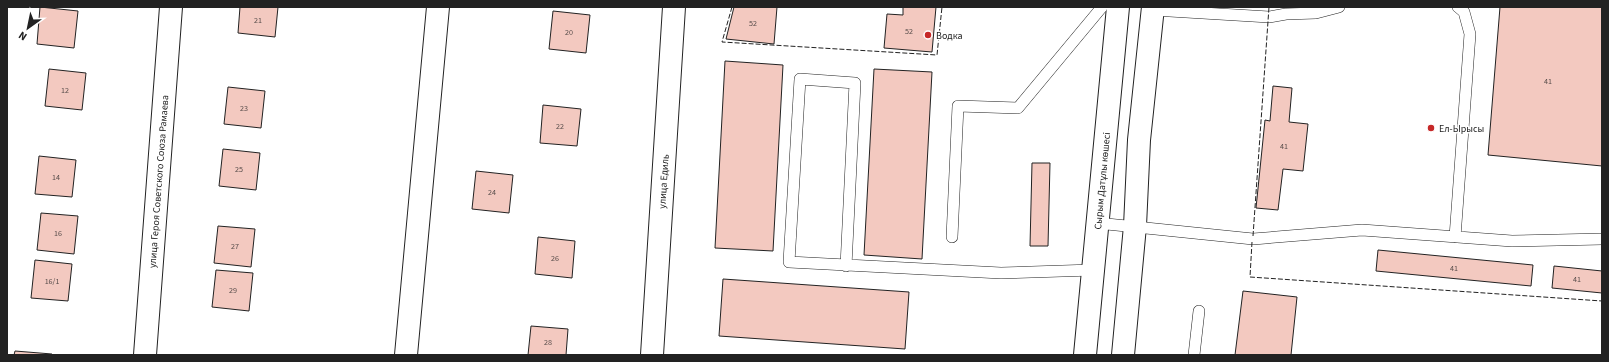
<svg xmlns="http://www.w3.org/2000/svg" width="1609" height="362" font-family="'Source Sans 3',sans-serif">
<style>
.building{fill:#f3c9c0;stroke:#222}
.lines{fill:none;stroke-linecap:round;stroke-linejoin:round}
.lane-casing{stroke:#222;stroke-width:12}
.street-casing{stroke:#222;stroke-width:24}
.highway-casing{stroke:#222;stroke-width:24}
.lane{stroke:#fff;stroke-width:11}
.street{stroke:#fff;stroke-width:22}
.highway{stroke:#fff;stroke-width:22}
.fence{stroke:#222;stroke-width:1;stroke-dasharray:5 2;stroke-linecap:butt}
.poi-dot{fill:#c62828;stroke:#fff;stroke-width:1.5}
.labels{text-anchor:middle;stroke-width:3;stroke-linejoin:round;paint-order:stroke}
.number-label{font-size:8px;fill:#564c4a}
.poi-label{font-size:10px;fill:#222;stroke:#fff;text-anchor:start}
.street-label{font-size:10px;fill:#222;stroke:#fff}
</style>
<rect width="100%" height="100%" fill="#fff"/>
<path class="building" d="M40,7l38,4 -4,37 -37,-4z
M240,7h38l-3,30 -37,-4z
M734,7h43l-3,37 -48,-5z
M903,7h33l-4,45 -48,-4 3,-34 16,1z
M1500,7h102v159l-114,-11z
M553,11l37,4 -4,38 -37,-4z
M725,61l58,4 -10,186 -58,-3z
M49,69l37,4 -4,37 -37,-4z
M874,69l58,3 -10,187 -58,-4z
M1273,86l19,2 -3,34 19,2 -5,47 -20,-2 -5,41 -22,-2 9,-88 5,1z
M228,87l37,4 -4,37 -37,-4z
M543,105l38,4 -4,37 -37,-3z
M223,149l37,4 -4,37 -37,-4z
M39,156l37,4 -4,37 -37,-3z
M1032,163h18l-2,83h-18z
M476,171l37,4 -4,38 -37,-4z
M41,213l37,3 -4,38 -37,-4z
M218,226l37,3 -4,38 -37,-4z
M538,237l37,4 -3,37 -37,-4z
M1378,250l155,15 -2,21 -155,-15z
M35,260l37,4 -4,37 -37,-3z
M1554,266l48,5v22l-50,-5z
M216,270l37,3 -4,38 -37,-4z
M723,279l186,13 -4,57 -186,-13z
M1243,291l54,6 -6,58h-56z
M531,326l37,3 -2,26h-38z
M15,351l37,3v1h-38z"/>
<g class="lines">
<g class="lane-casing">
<path id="lane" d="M1153,10l116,7 17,-3 30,-1 23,-6
M1097,223l156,16 109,-9 150,11 90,-2
M952,237l6,-131 60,2 84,-101
M1455,237l15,-203 -6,-22 -6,-5
M846,266l9,-183 -55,-4 -11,183 212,11 92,-3
M1194,355l5,-44"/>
</g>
<g class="street-casing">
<g id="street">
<path id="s1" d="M145,355l26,-348"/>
<path d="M406,355l32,-348"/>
<path id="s2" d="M652,355l22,-348"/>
</g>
</g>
<g class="highway-casing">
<g id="highway">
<path id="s3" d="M1085,355l33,-348"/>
<path d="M1123,355l12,-129 4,-86 14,-133"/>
</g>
</g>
<use href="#lane" class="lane"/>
<use href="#street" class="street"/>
<use href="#highway" class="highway"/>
<path class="fence" d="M732,7l-10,35 215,13 5,-48
M1253,236l16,-229
M1252,242l-2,35 352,24"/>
</g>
<g class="poi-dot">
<circle cx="928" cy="35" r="4"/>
<circle cx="1431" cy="128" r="4"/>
</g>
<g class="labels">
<g class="number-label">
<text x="258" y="23">21</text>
<text x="753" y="26">52</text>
<text x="909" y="34">52</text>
<text x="569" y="35">20</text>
<text x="1548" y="84">41</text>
<text x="65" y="93">12</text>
<text x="244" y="111">23</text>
<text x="560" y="129">22</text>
<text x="1284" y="149">41</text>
<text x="239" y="172">25</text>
<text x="56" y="180">14</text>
<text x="492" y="195">24</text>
<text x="58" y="236">16</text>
<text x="235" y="249">27</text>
<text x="555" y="261">26</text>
<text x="1454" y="271">41</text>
<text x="1577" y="282">41</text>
<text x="52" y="284">16/1</text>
<text x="233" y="293">29</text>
<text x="548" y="345">28</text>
</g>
<g class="poi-label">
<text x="936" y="39">Водка</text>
<text x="1439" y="132">Ел-Ырысы</text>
</g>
<g class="street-label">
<text dy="4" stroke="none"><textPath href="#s1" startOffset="174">улица Героя Советского Союза Рамаева</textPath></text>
<text dy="4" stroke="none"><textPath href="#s2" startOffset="174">улица Едиль</textPath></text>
<text dy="4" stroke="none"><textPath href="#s3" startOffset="175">Сырым Датұлы көшесі</textPath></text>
</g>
</g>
<rect width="1609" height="362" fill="none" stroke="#222222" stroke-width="16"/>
<g transform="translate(28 28) rotate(213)" stroke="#ffffff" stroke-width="3" paint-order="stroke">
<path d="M0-3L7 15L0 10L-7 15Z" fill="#222222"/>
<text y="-6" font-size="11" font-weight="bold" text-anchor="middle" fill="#222222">N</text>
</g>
</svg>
